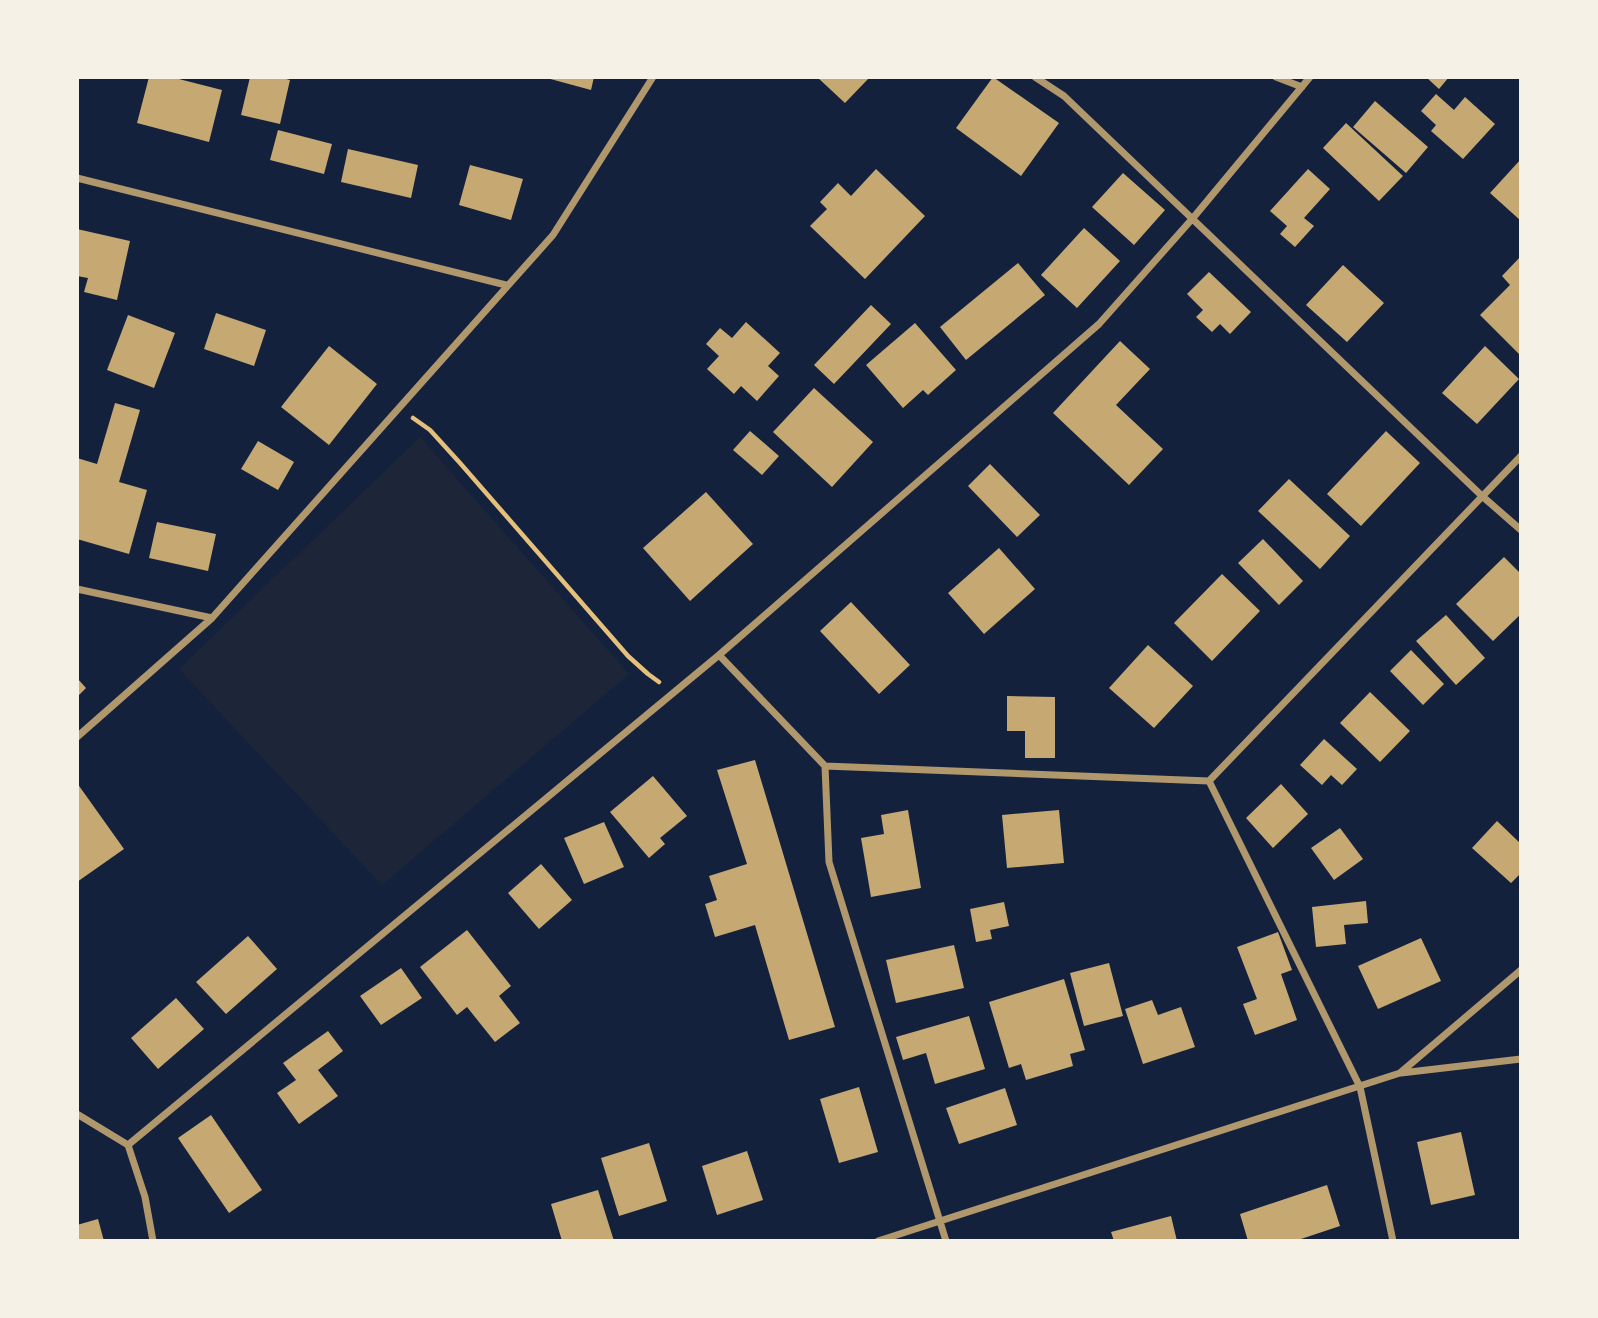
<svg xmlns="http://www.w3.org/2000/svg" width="1598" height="1318" font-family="'IBM Plex Serif',serif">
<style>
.green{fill:#1d2539}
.building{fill:#c6a872}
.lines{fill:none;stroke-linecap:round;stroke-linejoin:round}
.path{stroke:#e5c07b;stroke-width:4.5}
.minor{stroke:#b1986c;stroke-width:7}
</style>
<rect width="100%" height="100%" fill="#14213d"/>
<path class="green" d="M420,437l209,237 -247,211 -203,-216z"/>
<path class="building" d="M149,77h22l51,13 -13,52 -72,-19z
M250,77h29l11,3 -10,44 -39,-9z
M543,77h51l-3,13z
M817,77h49l2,2 -23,24z
M993,77l66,46 -38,53 -65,-48z
M1426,77h23l-10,12z
M1436,94l18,16 11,-13 30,27 -32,35 -32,-28 5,-6 -15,-14z
M1375,101l53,46 -22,26 -53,-46z
M1346,123l57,53 -24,25 -56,-53z
M278,130l54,14 -8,30 -54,-14z
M348,149l70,16 -7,33 -70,-16z
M1521,159v62l-31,-28z
M470,165l53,14 -12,41 -52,-15z
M876,169l49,47 -60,63 -55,-53 17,-17 -7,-7 18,-19 13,13z
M1308,169l22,20 -26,29 10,8 -19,21 -15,-13 7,-8 -17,-15z
M1123,173l42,37 -31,35 -42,-38z
M1084,228l36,33 -43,47 -36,-33z
M77,229l53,12 -13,59 -33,-8 4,-14 -11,-2z
M1521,256v100l-41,-41 30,-30 -8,-9z
M1018,263l27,32 -79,65 -26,-33z
M1343,265l41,38 -37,39 -41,-37z
M1209,272l42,40 -21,22 -10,-10 -8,8 -16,-15 7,-7 -16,-16z
M871,305l20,19 -57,60 -20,-19z
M216,313l50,17 -12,36 -50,-17z
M128,315l47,18 -21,55 -47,-18z
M746,322l34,31 -12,13 11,10 -22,25 -16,-15 -7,8 -27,-25 12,-13 -13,-12 14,-16 12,10z
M915,323l41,47 -28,25 -5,-5 -20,18 -37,-43z
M1120,341l30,28 -34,36 47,44 -34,36 -76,-72z
M329,346l48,38 -48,61 -48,-38z
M1485,346l34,33 -42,45 -35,-31z
M814,388l59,54 -41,45 -59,-55z
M115,403l25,7 -21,72 28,8 -18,64 -52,-15v-81l20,6z
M750,431l29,25 -17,19 -29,-25z
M1386,431l34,32 -59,63 -34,-32z
M258,441l36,21 -16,28 -37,-21z
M990,464l50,51 -23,22 -49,-51z
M1289,479l61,57 -30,33 -62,-58z
M706,492l47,52 -63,57 -47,-53z
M157,522l59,12 -8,37 -59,-13z
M1263,539l40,42 -24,24 -41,-42z
M999,548l36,41 -51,45 -36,-41z
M1504,557l17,17v40l-28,27 -37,-37z
M1222,574l38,37 -48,50 -38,-38z
M851,602l59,63 -31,29 -59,-63z
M1446,615l39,43 -29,27 -40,-44z
M1148,645l45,41 -39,42 -45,-40z
M1411,650l33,34 -21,21 -33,-34z
M77,678l9,10 -9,9z
M1370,692l40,39 -30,31 -40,-39z
M1007,696l48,1v61h-30v-27h-18z
M1324,739l33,30 -15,16 -11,-10 -9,10 -22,-20z
M755,760l80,267 -46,13 -34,-115 -40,12 -10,-33 12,-4 -8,-24 38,-12 -30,-94z
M653,776l34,40 -27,22 5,6 -16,14 -39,-46z
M77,783l47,66 -47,33z
M1281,784l27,30 -35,34 -27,-30z
M908,810l13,78 -50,9 -10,-59 23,-4 -3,-19z
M1059,810l5,53 -57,5 -5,-53z
M1497,821l24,23v29l-10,10 -39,-35z
M604,822l20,45 -40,17 -20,-46z
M1340,828l23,31 -29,21 -23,-32z
M541,864l31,36 -33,29 -31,-36z
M1366,901l2,22 -24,2 2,19 -30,3 -4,-40z
M1004,902l5,24 -19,4 2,9 -16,3 -6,-33z
M467,930l44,56 -12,10 21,27 -25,19 -28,-35 -10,8 -37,-48z
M1278,932l14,38 -11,4 16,46 -42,15 -12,-31 14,-5 -20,-52z
M248,936l29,33 -51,45 -30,-32z
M1421,938l20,43 -63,28 -20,-43z
M954,945l10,43 -68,15 -10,-43z
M1109,963l14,53 -39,10 -14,-53z
M401,968l21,30 -41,27 -21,-29z
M1064,979l21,71 -15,4 3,12 -47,14 -5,-16 -12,4 -20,-66z
M176,998l28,31 -46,40 -27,-31z
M1152,1000l6,15 23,-8 14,40 -52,17 -18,-55z
M969,1016l16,53 -50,15 -9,-31 -23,7 -7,-23z
M328,1031l15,20 -25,19 20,26 -39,28 -22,-31 19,-13 -13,-17z
M859,1087l19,65 -39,11 -19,-64z
M1005,1088l12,37 -58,19 -13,-36z
M211,1115l51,75 -33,23 -51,-75z
M1461,1132l14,63 -44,10 -14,-63z
M649,1143l18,58 -48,15 -18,-58z
M747,1151l16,49 -46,15 -15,-49z
M1327,1185l13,41 -45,15h-47l-8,-27z
M598,1190l16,51h-52l-11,-37z
M1171,1216l6,25h-63l-3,-9z
M98,1219l6,22h-27v-16z"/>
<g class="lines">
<path class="path" d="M413,418l17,12 30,33 168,193 20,18 11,8"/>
<path class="minor" d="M1035,77l29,19 418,400 39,34
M1276,77l26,10
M77,178l429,107
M77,589l135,29
M719,655l106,111 384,15 151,306 33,154
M77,737l135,-119 341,-383 100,-158
M825,766l4,96 117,379
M1209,781l312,-325
M1401,1073l120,-14
M77,1114l51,31 591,-490 380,-331 94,-106 117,-141
M128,1145l17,52 8,44
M878,1241l522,-168 121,-103"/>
</g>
<rect width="1598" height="1318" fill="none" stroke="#f6f1e7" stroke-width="158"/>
</svg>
